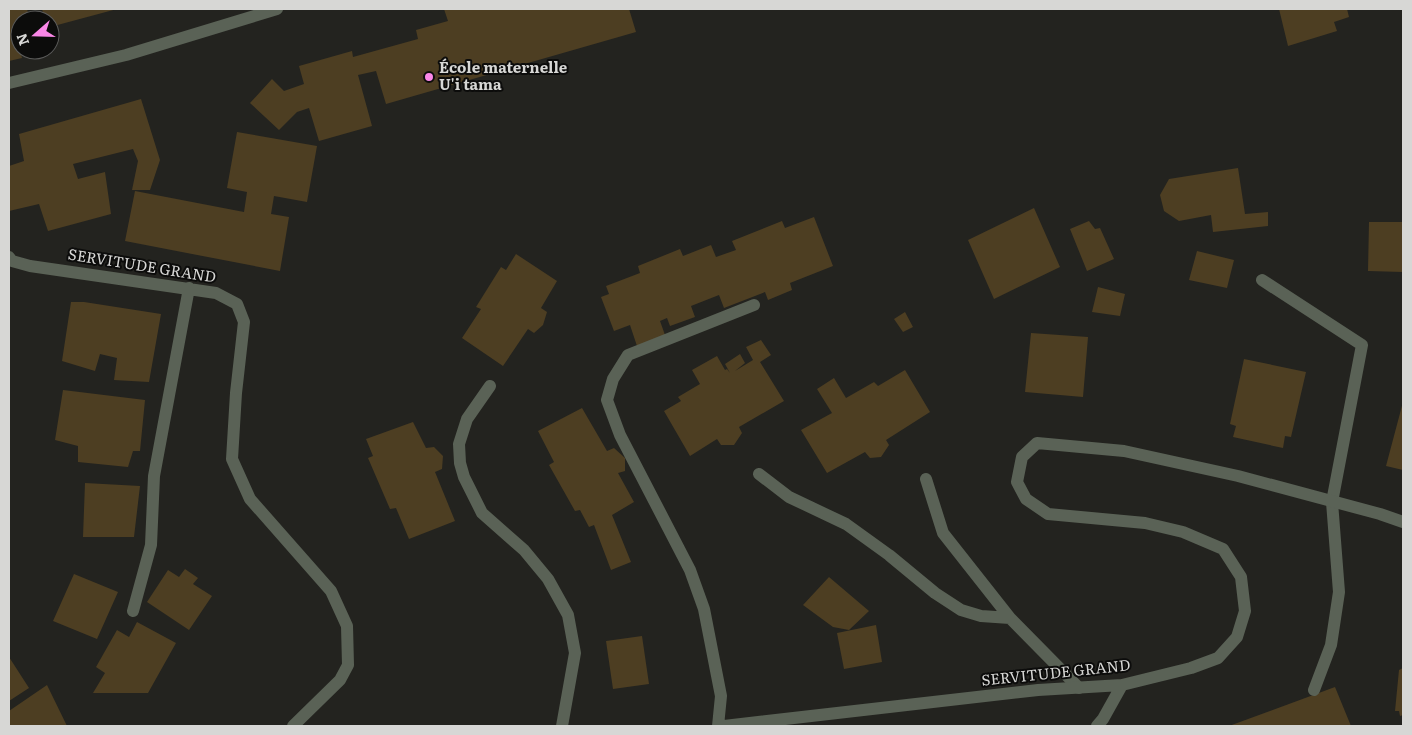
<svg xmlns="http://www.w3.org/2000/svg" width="1412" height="735" font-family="Literata,serif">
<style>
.building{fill:#4d3e22}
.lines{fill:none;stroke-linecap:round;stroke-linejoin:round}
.lane{stroke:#5a6256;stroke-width:12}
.street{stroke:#5a6256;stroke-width:12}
.poi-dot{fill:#fa87e7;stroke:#0c0c0b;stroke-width:2}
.labels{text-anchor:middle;stroke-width:4;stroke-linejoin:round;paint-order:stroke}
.poi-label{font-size:15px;font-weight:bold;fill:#d7d7d5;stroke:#0c0c0b;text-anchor:start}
.street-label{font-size:15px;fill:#d7d7d5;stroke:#0c0c0b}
</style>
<rect width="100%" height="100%" fill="#23231f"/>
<path class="building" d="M9,9h18l3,11h-10v15l-4,1 6,22 -13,3z
M42,9h75l-67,18v-7h-5z
M444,9h185l7,23 -250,72 -10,-33 -18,4 14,51 -53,15 -10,-33 -12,4 -18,18 -29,-27 22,-24 12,12 20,-7 -5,-18 53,-15 1,6 65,-18 -2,-9 32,-9z
M1279,9h68l2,8 -15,5 3,9 -49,15z
M141,99l19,61 -10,30h-18l6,-29 -5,-12 -60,15 5,15 27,-7 6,42 -63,17 -9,-27 -30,7v-45l15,-5 -5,-27z
M237,132l80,14 -10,56 -33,-6 -3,18 18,3 -9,54 -155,-30 10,-50 109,21 3,-20 -20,-4z
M1238,168l7,46 23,-2v14l-55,6 -2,-17 -32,6 -15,-10 -4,-16 9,-16z
M1034,208l26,59 -66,32 -26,-59z
M814,217l19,49 -43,17 2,7 -24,10 -3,-8 -41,16 -5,-13 -28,11 4,11 -25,9 -3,-8 -7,3 5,14 -28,11 -7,-21 -16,6 -13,-34 8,-3 -3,-8 34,-13 -2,-7 42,-17 3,7 28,-11 5,12 20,-7 -4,-9 50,-20 3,7z
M1089,221l6,8 5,-1 14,31 -27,12 -17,-42z
M1369,222h34v50l-35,-1z
M1197,251l37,9 -7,28 -38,-8z
M516,254l41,27 -16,27 6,4 -4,13 -9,8 -6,-4 -25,37 -41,-28 19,-29 -5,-2 25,-40 5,3z
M1098,287l27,7 -5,22 -28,-4z
M71,302h13l77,12 -12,68 -35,-2 3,-22 -17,-4 -5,17 -33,-10z
M905,312l8,15 -10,5 -9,-13z
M1031,333l57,4 -5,60 -58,-5z
M761,340l10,15 -11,7 24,39 -45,26 3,6 -8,12h-13l-4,-6 -27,17 -26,-45 17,-10 -3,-4 22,-13 -8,-14 25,-14 8,14 2,-1 3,4 -5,-9 15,-10 5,9 -10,8 18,-11 -7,-13z
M1244,359l62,13 -15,65 -6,-1 -2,12 -50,-11 3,-11 -6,-2z
M905,370l25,42 -44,28 3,5 -8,12 -11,1 -5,-6 -38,21 -26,-43 31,-17 -15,-24 17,-11 12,20 28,-16 4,4z
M63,390l82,10 -5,51h-7l-5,16 -50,-5v-16l-23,-6z
M1403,402v68l-17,-4z
M582,408l25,43 7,-3 11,10v13l-7,2 16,29 -22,13 19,47 -20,8 -17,-45 -5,2 -9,-17 -5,1 -26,-46 5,-3 -16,-31z
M413,422l13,26 8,-1 9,9 -1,13 -7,3 20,49 -46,18 -13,-31 -6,1 -22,-51 5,-2 -7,-17z
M85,483l55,3 -6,51h-51z
M185,569l13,9 -5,6 19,12 -23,34 -42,-28 21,-32 11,7z
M74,574l44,18 -21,47 -44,-18z
M829,577l40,34 -20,19 -16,-3 -30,-22z
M137,622l39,21 -28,50h-55l12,-20 -9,-6 21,-37 12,7z
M876,625l6,37 -38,7 -7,-36z
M642,636l7,48 -36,5 -7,-48z
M9,657l20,31 -20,13z
M1403,668v47l-3,1 -1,-5h-4l4,-41z
M47,685l20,41h-58v-15z
M1335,687l16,39h-122z"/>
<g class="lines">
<path class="lane" d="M1262,280l100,65 -30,157 7,90 -8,53 -17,45
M759,474l30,23 57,27 43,31 46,38 26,17 20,6 29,2
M926,479l17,54 67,85 69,70"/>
<path class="street" d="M9,83l117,-28 151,-46
M9,257l3,4 18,5 186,27 21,11 7,18 -8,71 -4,66 18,40 81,92 16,35 1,39 -8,15 -47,46
M490,386l-23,33 -8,25 1,19 4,14 18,36 42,37 24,29 20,36 7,38 -13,73
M133,611l18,-66 3,-69 35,-188
M718,726l3,-30 -17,-87 -14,-39 -70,-135 -13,-35 6,-21 15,-24 126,-50
M724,726l314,-36 84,-5 69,-17 27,-10 19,-21 8,-26 -4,-34 -18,-28 -40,-17 -38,-9 -97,-9 -22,-15 -9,-17 5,-25 15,-14 87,8 114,25 142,38 23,8
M1097,726l6,-7 19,-34"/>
</g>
<circle class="poi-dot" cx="429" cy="77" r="5"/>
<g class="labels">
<g class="poi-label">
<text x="439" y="73">École maternelle<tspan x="439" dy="17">U'i tama</tspan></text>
</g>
<g class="street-label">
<text transform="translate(142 266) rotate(9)" y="5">SERVITUDE GRAND</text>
<text transform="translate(1056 673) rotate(-6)" y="5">SERVITUDE GRAND</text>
</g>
</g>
<rect width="1412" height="735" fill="none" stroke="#d7d7d5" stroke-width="20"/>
<g transform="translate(35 35) rotate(250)"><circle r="24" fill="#0c0c0b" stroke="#5d5d5c"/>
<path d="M0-4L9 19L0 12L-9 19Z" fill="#fa87e7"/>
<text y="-8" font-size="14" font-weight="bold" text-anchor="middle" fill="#d7d7d5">N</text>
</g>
</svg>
